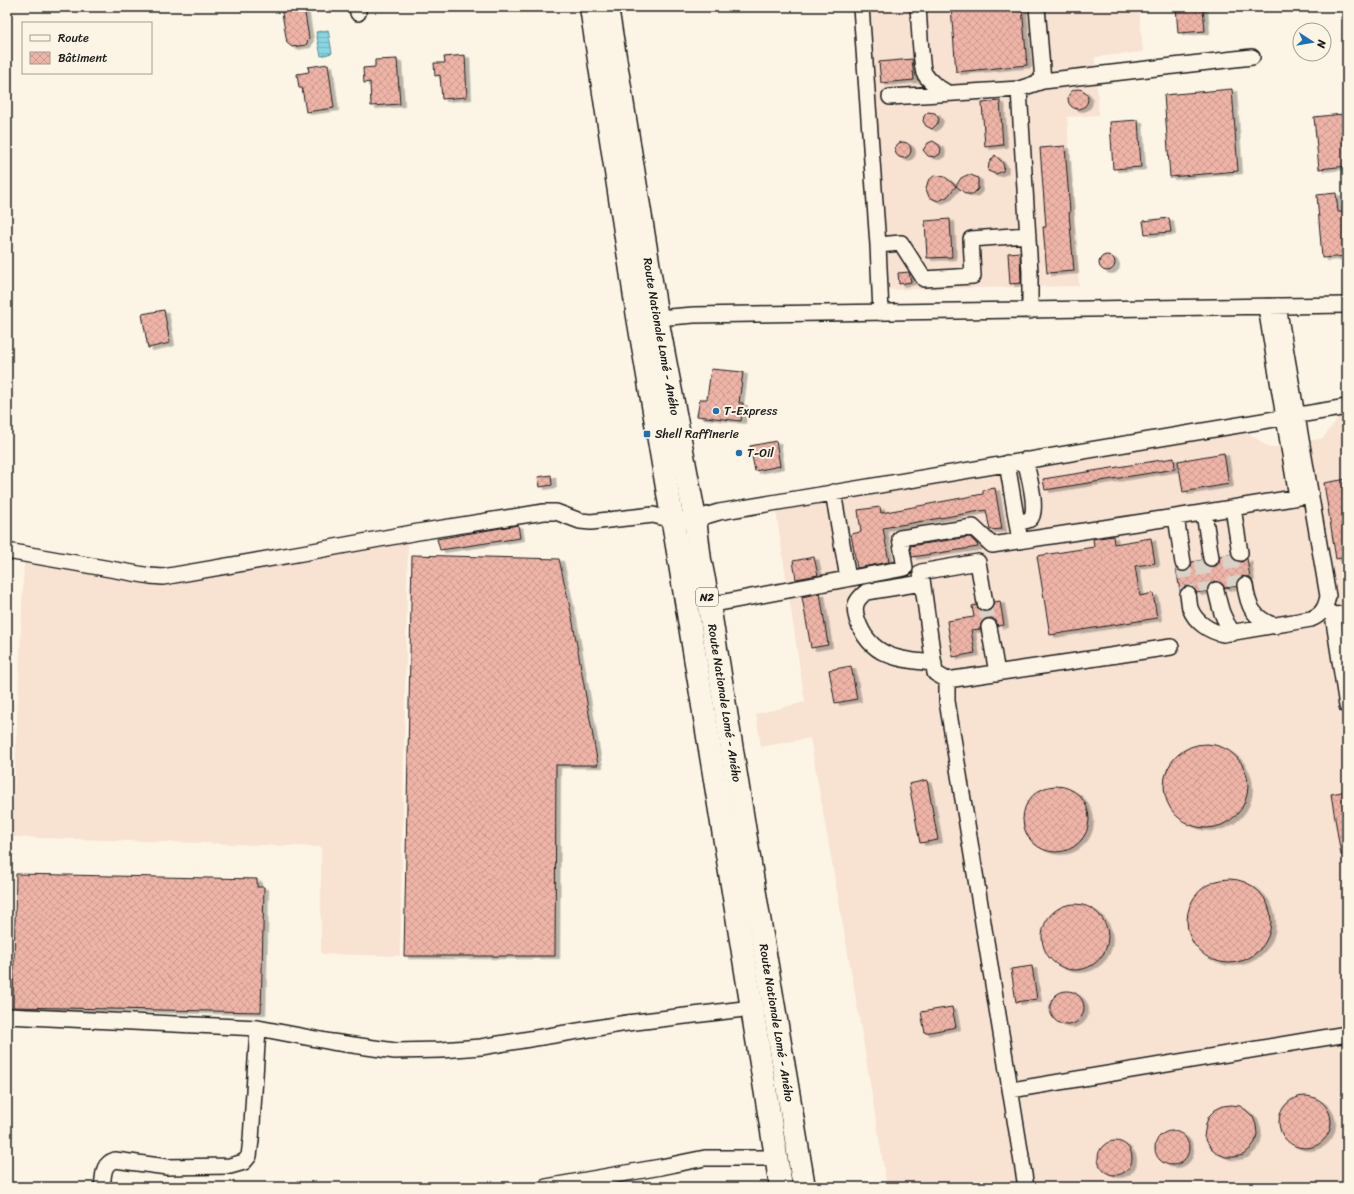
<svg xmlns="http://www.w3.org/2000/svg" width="1354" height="1194" font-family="Sriracha,sans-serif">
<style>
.built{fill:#f8e2d2}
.water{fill:url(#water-rules);stroke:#5c8c94}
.building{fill:url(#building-cross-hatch);stroke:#1c1c1c;filter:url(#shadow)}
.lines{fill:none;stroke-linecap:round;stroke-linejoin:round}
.minor-tunnel{stroke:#dad4c7;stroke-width:15;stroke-dasharray:15 8;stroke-linecap:butt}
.minor-casing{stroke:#1c1c1c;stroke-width:18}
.highway-casing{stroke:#1c1c1c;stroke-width:25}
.minor{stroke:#fcf5e5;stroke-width:15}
.highway{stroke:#fcf5e5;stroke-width:22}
.poi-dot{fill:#1f6fb2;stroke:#fcf5e5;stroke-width:1.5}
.labels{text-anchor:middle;stroke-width:4;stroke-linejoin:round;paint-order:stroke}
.shield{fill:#fcf5e5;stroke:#5f5d58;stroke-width:1}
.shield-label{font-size:11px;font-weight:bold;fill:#1c1c1c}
.street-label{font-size:12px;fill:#1c1c1c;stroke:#fcf5e5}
.poi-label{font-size:12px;fill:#1c1c1c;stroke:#fcf5e5;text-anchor:start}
</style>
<defs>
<pattern id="water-rules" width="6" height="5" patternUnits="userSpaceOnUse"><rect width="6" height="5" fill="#87d6e4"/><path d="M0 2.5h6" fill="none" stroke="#74b7c3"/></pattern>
<pattern id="building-cross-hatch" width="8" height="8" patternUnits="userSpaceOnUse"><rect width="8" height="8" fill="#eeb4a7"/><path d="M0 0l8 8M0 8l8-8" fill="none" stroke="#cc9a8f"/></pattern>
<filter id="shadow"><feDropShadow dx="4.5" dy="2.5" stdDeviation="0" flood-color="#0004"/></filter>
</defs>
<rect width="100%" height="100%" fill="#fcf5e5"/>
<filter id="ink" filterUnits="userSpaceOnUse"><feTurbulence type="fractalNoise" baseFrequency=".025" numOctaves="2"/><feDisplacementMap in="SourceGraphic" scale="8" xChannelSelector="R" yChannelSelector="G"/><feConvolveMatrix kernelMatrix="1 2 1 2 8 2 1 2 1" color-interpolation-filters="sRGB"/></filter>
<g filter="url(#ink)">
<path class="built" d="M852,7h287l4,45 -48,5 4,58 -32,2 12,169 -207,4z
M1345,409h2v778h-460l-27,-165 -50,-284 -49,9 -5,-33 49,-12 -30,-197 469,-75 26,18 53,-10z
M408,543l-8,413 -79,-2v-107l-309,-10 12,-276 139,22 143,-25z"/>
<path class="water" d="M328,30l4,23 -11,3 -5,-24z"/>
<path class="building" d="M281,7h23l5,31 -3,7 -14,2 -5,-4z
M951,7h71l5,58 -71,7z
M1176,7h27l2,24 -27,2z
M465,55l2,42 -25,2 -2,-24 -5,1 -1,-13h11l-1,-6z
M397,59l3,45 -29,2 -1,-24 -6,1 -1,-15 12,-1v-7z
M912,59l2,21 -33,3 -2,-21z
M328,64l6,44 -28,4 -4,-24h-3l-2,-14 12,-2 -1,-5z
M1232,89l6,82 -68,6 -6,-82z
M1068 99a10 10 0 1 1 20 0a10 10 0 1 1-20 0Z
M1000,101l3,44 -18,2 -3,-44z
M928,112l7,1 4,6 -2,5 -5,5 -6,-3 -3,-5 1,-5z
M1343,114l4,52 -28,3 -5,-52z
M1138,120l3,47 -28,2 -3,-47z
M933,141l6,4 2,4 -1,5 -5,3 -7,-1 -5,-6 5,-7z
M895 150a8 8 0 1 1 16 0a8 8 0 1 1-16 0Z
M1065,146l5,67h-1l5,58 -27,2 -4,-46h3l-6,-79z
M995,155l7,7 2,4 -1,5 -7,3 -8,-3 1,-8z
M935,175l10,2 11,9 5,-8 6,-3h4l7,3v11l-5,5h-7l-10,-8 -9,11 -9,4 -9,-4 -3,-8 2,-8z
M1336,193l2,19h9v44l-25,2 -5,-63z
M1169,218l2,14 -26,2 -2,-13z
M950,219l2,38 -25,1 -2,-37z
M1020,252l1,31 -11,1 -2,-31z
M1099 263a8 8 0 1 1 16 0a8 8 0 1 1-16 0Z
M909,272l2,10 -12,2 -1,-11z
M164,310l6,33 -22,5 -6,-34z
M711,369l32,3 -4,31h4l-2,18 -44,-5 3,-17h7z
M776,441l4,25 -25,5 -5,-25z
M1224,453l5,31 -46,8 -5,-31z
M1174,458l1,11 -130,21 -2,-11z
M551,475l1,10 -12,2 -2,-10z
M1347,479v37l-5,1 5,40 -11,2 -12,-76z
M995,488l7,41 -12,1 -4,-20 -103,18 6,34 -32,6 -6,-34 10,-2 -3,-22 22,-3 1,6 102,-19v-4z
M518,525l2,13 -80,12 -3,-11z
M1113,536l1,8 37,-6 4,25 -20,3 5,30 13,-3 4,25 -107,17 -13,-79 57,-9 -1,-8z
M970,537l7,7 1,3 -66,10 -2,-11z
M1231,554l2,5 4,2 5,1 5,-4 3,20 -7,-2 -3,2 -3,3 -1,5 -11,2 -3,-4 -3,-2 -5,-1 -4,3 -3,7 -10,2 -3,-4 -4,-3h-4l-4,2 -2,3 -4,-23 3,3 6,1 4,-2 2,-3 1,-5 10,-2 2,3 3,3 6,1 4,-2 2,-3 1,-6z
M412,555l147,4 13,58 26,148h-42l-1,191h-151z
M814,557l4,18 -22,4 -3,-18z
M820,593l8,52 -17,3 -9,-51z
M1000,601l4,24 -6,1 -2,-5 -4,-3h-5l-3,2 -3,4 -1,5 -9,1 4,23 -22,4 -6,-36 27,-4 -2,-11 4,-1 2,3 4,3 5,1 3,-2 3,-4 1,-4z
M851,666l6,33 -22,4 -6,-33z
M1164 786a42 42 0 1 1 84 0a42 42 0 1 1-84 0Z
M927,780l11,60 -18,3 -11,-59z
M1023 819a33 33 0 1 1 66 0a33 33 0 1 1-66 0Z
M1347,791v64h-6l-10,-61z
M16,874l241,5v8h7l-3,125 -248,-5z
M1187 921a42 42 0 1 1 84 0a42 42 0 1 1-84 0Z
M1042 937a33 33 0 1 1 66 0a33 33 0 1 1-66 0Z
M1032,966l5,33 -21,3 -5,-33z
M1050 1008a17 17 0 1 1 34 0a17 17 0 1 1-34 0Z
M952,1007l4,20 -31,6 -4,-21z
M1279 1122a26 26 0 1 1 52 0a26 26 0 1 1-52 0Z
M1231,1105l9,1 7,5 6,6 3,8 1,9 -2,8 -5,7 -7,6 -9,2h-8l-8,-3 -7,-6 -7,-11 2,-13 3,-8 6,-6 8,-4z
M1155 1148a17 17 0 1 1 34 0a17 17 0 1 1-34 0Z
M1098 1158a17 17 0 1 1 34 0a17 17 0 1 1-34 0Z"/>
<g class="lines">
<path class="minor-tunnel" d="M1230,554l5,32
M1202,560l5,31
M1183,563l5,32
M985,603l4,24"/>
<g class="minor-casing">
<path id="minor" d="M357,7l1,6
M861,7l17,238 3,68
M918,7c1,11 3,59 6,66 6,10 15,15 24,20
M1037,7l6,74
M890,97l129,-8
M878,245l23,-2 23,36 49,-3 -2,-37 57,-4
M1266,307l31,190
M1030,311v-39l-11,-183 24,-8 209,-24
M647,318h10l37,-3 653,-10
M1007,463l13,78
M833,492l15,86
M1233,508l7,45
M1204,513l7,45
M1176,517l7,46
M1017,523c4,-1 10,-2 13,-4 9,-7 -2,-47 -5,-59
M7,551l143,25 13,1 139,-24 116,-21 126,-20h12l24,9 11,1 62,-7 20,5 22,-1 24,-7 53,-9 575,-96
M922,583l-56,9c-10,8 -13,14 -9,27 12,38 42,41 77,44
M1245,585c3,22 8,33 30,41
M1216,590c4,18 6,28 17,43
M1188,595c1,4 1,9 2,13 5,14 19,23 33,26l88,-15c11,-4 15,-12 17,-23l-50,-290
M985,603l-7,-41 -57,10 14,101 12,7 224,-33
M709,605l196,-37 -5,-30 73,-11 19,18 203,-31 116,-19
M1325,609l8,6 14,-1
M1333,615l14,91
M989,627l8,46
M947,680v21l79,486
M7,1016l251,12 74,14 63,9 46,-1 40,-3 146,-24 125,-15
M1011,1090l336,-56
M102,1187c2,-12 0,-23 13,-27l52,7 63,-1 14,-4 5,-6 2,-16 7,-112
M546,1187l115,-20 44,-9h71"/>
</g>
<g class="highway-casing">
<g id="highway">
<path d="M591,7l47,310 40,235 103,635"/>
<path id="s1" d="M607,7l50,311 38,201 5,41 9,45 42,265 53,317"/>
</g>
</g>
<use href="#minor" class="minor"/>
<use href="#highway" class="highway"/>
</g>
</g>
<g class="poi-dot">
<circle cx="716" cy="411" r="4"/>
<rect x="643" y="430" width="8" height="8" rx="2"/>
<circle cx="739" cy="453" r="4"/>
</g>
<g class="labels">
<rect class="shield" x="696" y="588" width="22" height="18" rx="3"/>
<g class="shield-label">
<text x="707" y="601">N2</text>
</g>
<g class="street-label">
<text dy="4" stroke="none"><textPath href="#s1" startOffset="334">Route Nationale Lomé - Aného</textPath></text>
<text dy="4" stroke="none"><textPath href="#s1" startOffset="706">Route Nationale Lomé - Aného</textPath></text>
<text dy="4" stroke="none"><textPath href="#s1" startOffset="1030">Route Nationale Lomé - Aného</textPath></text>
</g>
<g class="poi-label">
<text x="724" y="415">T-Express</text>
<text x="655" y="438">Shell Raffinerie</text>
<text x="747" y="457">T-Oil</text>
</g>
</g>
<rect width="1354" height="1194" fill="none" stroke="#fcf5e5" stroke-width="24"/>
<rect x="12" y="12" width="1330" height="1170" fill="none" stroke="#1c1c1c" stroke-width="1.5" filter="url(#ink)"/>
<rect x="22" y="22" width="130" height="52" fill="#fcf5e5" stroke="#a29e95"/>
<rect x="30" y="35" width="20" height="6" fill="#fcf5e5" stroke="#a29e95"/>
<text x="58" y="42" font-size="12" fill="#1c1c1c">Route</text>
<rect x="30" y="52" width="20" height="12" fill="url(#building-cross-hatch)" stroke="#a29e95"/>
<text x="58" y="62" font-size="12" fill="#1c1c1c">Bâtiment</text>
<g transform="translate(1312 42) rotate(102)"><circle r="19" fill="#fcf5e5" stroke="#a29e95"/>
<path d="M0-3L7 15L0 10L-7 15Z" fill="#1f6fb2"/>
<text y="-6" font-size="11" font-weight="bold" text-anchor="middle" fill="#1c1c1c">N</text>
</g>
</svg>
